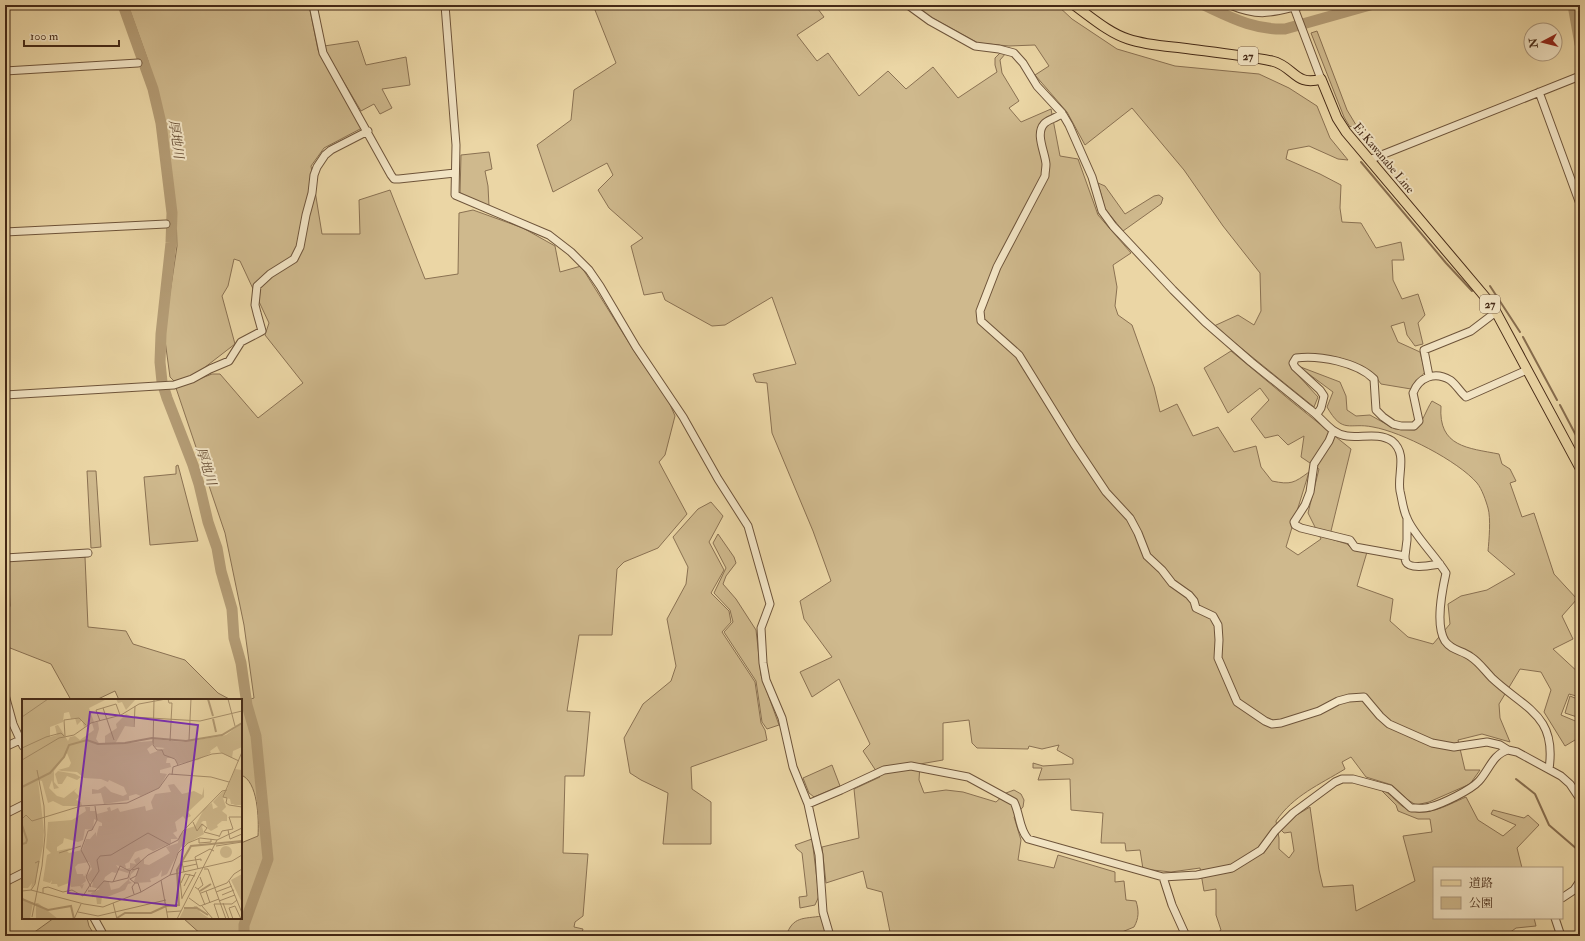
<svg xmlns="http://www.w3.org/2000/svg" width="1585" height="941" font-family="'IM FELL Double Pica','Noto Serif JP',serif">
<style>
.green{fill:#cfb98d;stroke:#8a7152}
.lines{fill:none;stroke-linecap:round;stroke-linejoin:round}
.stream{stroke:#876d4e;stroke-width:2}
.river{stroke:#b39b74;stroke-width:11}
.minor-casing{stroke:#6e543a;stroke-width:9}
.major-casing{stroke:#452916;stroke-width:11}
.minor{stroke:#f2e4c4;stroke-width:7}
.major{stroke:#ebd6a5;stroke-width:9}
.labels{text-anchor:middle;stroke-width:4;stroke-linejoin:round;paint-order:stroke}
.shield{fill:#f2e4c4;stroke:#79614a;stroke-width:1}
.shield-label{font-size:11px;font-weight:bold;fill:#452916}
.street-label{font-size:12px;fill:#452916;stroke:#f2e4c4}
.water-label{font-size:13px;font-style:italic;fill:#60462e;stroke:#f2e4c4}
.inset-river{fill:none;stroke:#b39b74;stroke-width:2}
.inset-road{fill:none;stroke:#a9916c;stroke-width:1}
.view{fill:#7b2cbf;fill-opacity:0.15;stroke:#7b2cbf;stroke-width:2}
.inset-edge{fill:none;stroke:#452916;stroke-width:2}
</style>
<rect width="100%" height="100%" fill="#ebd6a5"/>
<filter id="stains"><feTurbulence type="fractalNoise" baseFrequency=".005" numOctaves="4"/><feColorMatrix values="0 0 0 0 .2 0 0 0 0 .09 0 0 0 0 .02 0 0 0 .5 -.17"/></filter>
<radialGradient id="worn" r=".72"><stop offset=".6" stop-color="#630" stop-opacity="0"/><stop offset="1" stop-color="#630" stop-opacity=".3"/></radialGradient>
<path class="green" d="M128,5h181l9,45 44,78 -38,20 -13,18 11,68h38l-1,-34 31,-10 35,89 33,-5 1,-61 14,-3 50,18 32,18 5,26 21,-6 55,88 33,48 6,14 -10,39 -6,7 28,52 -29,34 -34,14 -7,7 -5,66h-33l-12,76 23,1 -6,64h-19l-2,77 25,1 -5,62 -8,6 -1,5 9,2 -2,7h-378l-20,-18h58v-75l17,-7c1,-17 0,-55 -17,-61v-73l13,-4 -10,-73 -19,-92 -49,-145 36,-14h8l38,44 45,-35 -38,-48 4,-12 -29,-62 -6,-2 -6,27 -6,10 13,48 -44,34 -17,3 -4,-4 -6,-44 13,-87 -1,-33 -14,-95 -14,-57z
M593,5h222l9,12 -27,18 20,26 11,-8 31,43 29,-25 18,18 27,-22 25,31 39,-26 -2,-7v-7l6,-6 5,1 -6,7 2,13 17,28 -10,7 12,14 30,-13 9,47 18,3 20,56 33,38 -18,12 4,22 -2,19 3,9 14,10 22,62 6,25 17,-8 16,32 25,-9 16,25 22,-6 5,21 11,14c19,4 22,2 37,-9l-23,75 12,8 23,-16 -13,-26 11,-44 -18,-12 3,-21 -16,9 -10,-10 -13,3 -14,-19 18,-19 -9,-12 -32,25 -24,-45 27,-17 60,50 60,48 -20,82v8l16,5 6,6 14,2 -10,34 36,13 -3,22 18,16 25,7 17,-20 -2,-20 13,-8 26,-6 28,-16 -27,-23c1,-10 3,-33 0,-43 -2,-7 -6,-19 -11,-25 -19,-22 -75,-51 -104,-56 -24,-5 -30,8 -46,-20l6,-15 -35,-26 42,16 6,14 1,14 9,6 14,-1 25,14 20,1c8,-8 11,-20 17,-29l9,5c-3,41 27,42 58,48l3,10 8,5 6,12 -6,2 12,34 12,-4 20,61 23,25 -15,17 11,23 -20,10 27,25v23l-11,-3 -8,21 19,8v14l-15,9 -21,-34 7,-22 -10,-18 -21,-3 -21,35 1,14 10,24 -28,-8 -24,6 7,30h15l-10,14 -41,18 -13,3 -8,-5 -16,-15 -26,-8 -15,-20 -9,5 3,7c-26,16 -51,26 -69,52l3,17v11l10,9 5,-7 -3,-19 -7,1 -3,-3 14,-14 15,-9 9,63 4,17 30,-2 3,26 59,-30 -12,-45 29,-4 -2,-13h-12l-20,-8 -2,-6 -16,-16c11,4 13,10 22,17 20,15 45,-1 64,-9l12,23 25,16 13,-11 -25,-11 2,-4 31,8 4,-3 11,10 -22,23 5,20h-88v50h100l2,8 -20,2 -11,8h-287l-1,-3 4,-3 -5,-15v-26l-12,2 -4,-23 -29,4 -28,-3 -3,-19 -14,1 -1,-8h-24l2,-30 -32,-3 -1,-31 -32,1 4,-12h-9v-5l10,3 30,-2v-5l-16,-9 2,-5 -17,4 -13,-3 -1,3 -51,-1 -5,-5 -3,-23 -26,3v37l-23,4 -1,16 5,13 22,-3 17,2 33,10 10,-9 8,-3 7,4 3,6 -1,7 -9,10 7,23 -3,20 36,8 4,-13 57,17v10l9,-1 2,19 10,1c3,10 3,17 -2,26l-12,5 -2,4h-225l-5,-4 -8,-40 -15,-4 -4,-17 -37,12 -4,-36 37,-9 -5,-49 26,-12 -17,-26 7,-7 -31,-65 -27,18 -12,-25 32,-15 -28,-38 -4,-18 31,-20 -18,-50 -41,-98 -5,-50 -11,-1 -3,-8 43,-10 -24,-67 -47,28 -13,1 -47,-26 -3,-8 -18,3 -13,-49 12,-8 -34,-30 -11,-18 15,-15 -6,-12 -54,29 -16,-47 34,-25 3,-30 42,-27z
M915,5h142l15,14 45,30 58,17 84,8 30,14 28,18 13,32 18,22 -10,-1 -29,-13 -21,4 -2,9 34,15 21,11 -1,23 2,14 19,1 15,25 25,-6 3,18h-12l1,20 9,19 16,-5 7,21 -7,8 5,21 -8,2 -8,-11 -3,-13 -13,4 7,16 22,10 5,20 -14,17 -30,-5 -8,-11 -11,-7 -22,-8 -26,-4 -23,10 5,9 22,24 -4,10 -100,-81 24,-11 16,10 7,-14 -1,-38 -37,-47 -39,-56 -52,-62 -47,37 -18,-33 -32,-37 14,-9 -14,-21 -26,1 -31,-3 -49,-27z
M1317,31l30,79 21,35 -17,-19 -1,1 -6,-10 -33,-84z
M358,41l8,24 40,-8 4,28 -28,4 10,19 -12,6 -6,-10 -13,7 -35,-59 -2,-6z
M489,152l3,17 -7,2 3,15 1,20 -29,-12 1,-39z
M1098,183l7,3 20,28 29,-18 5,-1 4,3 -2,6 -38,27 -18,-22z
M178,465l20,76 -48,4 -6,-68 32,-3v-8z
M87,471h9l5,76 -10,1z
M711,502l12,14 -14,26 15,28 -13,23 18,18 2,11 -9,10 33,50 6,41 4,7 2,10 -76,27 1,22 19,13v42h-48l5,-51 -27,-13 -11,-7 -6,-35 19,-34 28,-23 5,-15 -9,-47 19,-35 2,-17 -15,-30 25,-28z
M718,534l16,23 2,6 -10,13 -3,8 13,15 20,31 5,45 18,50 -12,4 -5,-7 -6,-41 -32,-49 9,-10 -3,-12 -16,-17 12,-25 -13,-25z
M85,557l3,70 38,4 7,13 52,16 33,33 13,7h-112l-4,-9 -19,9h-25l-20,-36 -46,-18v-30l5,-10 -2,-46z
M1570,696l10,4v7l-3,10 -12,-4z
M832,765l8,21 -26,11 -5,-4 -6,-15z
M812,839l7,57 -4,9 -15,3 -1,-11 8,-1 -5,-43 -5,-4 -2,-4z
M822,916l4,20h-40c7,-20 17,-17 36,-20z
M54,918h33l2,8 6,10h-66z"/>
<g class="lines">
<path class="stream" d="M1361,162l85,101 26,28
M1490,286l30,46
M1523,337l34,63
M1560,405l20,38
M1516,779l19,15 14,31 29,25 2,-1"/>
<path class="river" d="M123,5l30,84 8,34 11,90 -1,30 -10,91 -1,28 2,20 5,16 26,67 6,19 9,38 9,26 4,23 11,38 2,29 7,25 6,42 9,31 12,123 -24,66v11
M1204,5c28,13 50,25 81,24l85,-24
M1573,5l7,39"/>
<g class="minor-casing">
<path id="minor" d="M313,5l10,48 68,122 3,4h5l56,-6
M445,5l11,140 -1,50 94,40 22,17 18,18 11,16 36,61 47,70 35,62 30,47 22,78 -9,24 2,35 3,17 16,38 11,49 15,37 11,51 4,57 7,24
M908,5l22,16 45,25 24,3 15,4 9,10 14,23 25,27 7,12 23,52 10,34 11,15 60,64 32,32 46,40 57,46c14,9 22,26 39,28 14,2 32,-4 45,5 16,13 5,33 8,50 2,8 3,19 7,27 6,16 28,37 39,55 -4,18 -11,52 -1,68 7,10 17,9 26,16 8,5 14,14 21,21 33,31 65,37 57,91
M1230,5c32,13 42,7 73,0
M1293,5l28,74
M5,71l133,-8
M1539,92l41,112
M1062,113c-6,6 -14,6 -18,11 -9,10 1,28 2,40 0,4 -1,8 -1,12l-48,91 -17,44 1,10 38,34 55,89 32,48 24,26 8,15 9,23 15,14 10,13 17,12 5,6 2,7 17,8 5,9 1,15 -1,18 19,44 28,19 7,3 9,-1 38,-12 19,-10 11,-3 15,-1 16,19 9,8 43,19 22,4 33,-5 13,3 8,5 9,2 44,24 9,8 10,15
M1369,160l211,-84
M5,232l161,-8
M1429,376l-5,-26 47,-19 25,-19
M5,395l169,-10 18,-6 18,-10 19,-8 12,-19 21,-11 -5,-18 -2,-8 2,-19 13,-12 24,-15 6,-12 6,-32 6,-22 2,-18 3,-8 8,-12 6,-5 37,-19
M1317,414l4,-6 3,-12 -4,-6 -25,-23 -2,-4 3,-5c23,-3 61,4 78,21l2,31 7,7 10,7 8,2h13l5,-5 -6,-28c6,-16 22,-22 37,-13 6,4 10,12 16,17l61,-27
M1333,431l-4,10 -15,23 -4,28 -5,13 -11,17 1,3 6,3 49,12 5,7 50,9c0,2 0,4 1,6 4,8 27,3 34,2
M1405,556l2,-16v-22
M5,558l83,-5
M5,695l8,29 10,22
M5,747l15,-7
M808,804l33,-14 43,-20 27,-4 57,11 46,25c6,12 5,27 14,37l135,38 34,-2 35,-7 29,-18 14,-19 18,-18 42,-31 7,-3h11l37,10 21,19c6,0 13,1 19,-1 12,-3 41,-17 49,-26 10,-11 14,-27 29,-31
M5,814l18,-9
M1163,877l9,28 14,31
M5,882l18,-9
M1562,898l12,-8 6,-9
M94,918l10,18
M1555,918l6,18"/>
</g>
<g class="major-casing">
<path id="major" d="M1074,5c17,12 35,28 54,34 18,6 36,7 54,9 30,4 60,7 90,13 22,5 23,26 49,18l16,39 9,14 140,166 10,14 84,156"/>
</g>
<use href="#minor" class="minor"/>
<use href="#major" class="major"/>
</g>
<g class="labels">
<g class="shield">
<rect x="1238" y="47" width="20" height="18" rx="3"/>
<rect x="1480" y="295" width="20" height="18" rx="3"/>
</g>
<g class="shield-label">
<text x="1248" y="60">27</text>
<text x="1490" y="308">27</text>
</g>
<g class="street-label">
<text transform="translate(1384 158) rotate(50)" y="4">Ei Kawanabe Line</text>
</g>
<g class="water-label">
<text transform="translate(177 139) rotate(82)" y="5">厚地川</text>
<text transform="translate(207 466) rotate(73)" y="5">厚地川</text>
</g>
</g>
<g transform="translate(22 699)">
<rect width="220" height="220" fill="#ebd6a5"/>
<path d="M0,0h85l-18,9 5,14 -10,5 -2,-7 -5,5 -2,-7 -4,1 -2,-7 -5,1 -1,9 -13,5v10l7,-2 -2,-9 3,-1 10,16 2,-4 5,-1 5,4 14,-10 -2,-7 6,-1 1,7 -3,10 3,4h6v-7l12,-8 -1,-4 10,-10 8,4 -1,9 -8,-1 -10,18 37,-3 1,-2 29,3 35,-5 9,-2 16,-12v24l-9,4 -1,7 -12,-6 -3,-6 -7,5 1,2 -13,7 -20,4 -3,-6h-8l-1,5h4l1,4 -11,3v3l7,1 -8,14 -18,8 -5,-2 -7,2v4l-25,4 -3,-11 -9,1v-5l6,1 7,-4 6,6 12,4 4,-2 -3,-7 -15,-7 -1,2 -7,-3 -17,-1 -7,-6 -15,-1 -4,-1 11,-3 2,-4 -4,-10 -13,18v11l5,6 -5,1 -2,-9 -3,8 8,8 7,2 13,-10 -3,3 5,5 -3,4 5,2 1,4h-19l-10,-5 -5,2 -6,-22 -4,-1 6,51 -1,15 -8,37 -4,5 1,-5 -4,5h-5zM130,43l3,5 10,1 -15,6 -3,-5 5,-4zM94,0h18l1,1 -9,10 -4,-8 -4,1zM213,70l7,1v35h-9l2,-1h-4l-1,-5 -6,-2zM36,72l17,3 6,3 -4,3 -10,-4 -5,8h-4l-3,-10zM152,85l8,10 12,-3 8,4 2,-8v10l-16,15 3,4 -6,3 -2,-3 -8,6 2,9 -4,2 5,6h-7v4l-18,8 -6,-3 -12,4 -6,10 -4,2 1,4 -10,-3 2,3 8,1 4,-1v-5l6,1 -2,-4 5,-3 2,4 -13,12 -10,-3 -2,3 -4,-1 -7,5 -1,3 5,2 2,8 8,-2 9,-8 3,-9 7,-3 -7,6 -2,7 3,2 -4,1 -3,6 -18,7 -5,-1 -1,8h-4l-1,-8 -3,-1v3l-2,-5 9,-4 -8,-2 1,-6 -3,1 -4,-5 6,-8 -3,-7 -11,2 -3,3 2,7h6l1,3 2,-4 -1,4 1,4 -5,4 3,-1 -2,5 -2,-3 -9,1 -2,-4 -11,4 -1,-3h-6l1,-4 -2,3 -7,-2 4,-26 4,-2 -5,-5 2,-26 24,-2 14,-9 -1,-4h5v4h6l1,3 11,-3 -1,-3 3,-1 1,4 7,-3 2,4 25,-6 1,5 7,-2 -2,-7 4,-8 16,-2 -3,-7zM72,120l8,4v3h-3l-3,11v-5l-6,7h-4l-4,11 -13,3 -2,-2 4,-3 -14,3v-4l6,-4 1,-5 14,4 5,-2 2,-11 8,1zM205,91l-4,8 3,9 -4,4 5,4v6h-5l-5,4 1,2 -7,4 -4,-3 -1,-7h-3l-2,2 3,2 -2,2 2,7 -23,13 -14,27 -6,3 1,-7 -4,6 -8,3 1,3 -16,1 -1,-2 5,-13 -6,1 11,-10v5l5,1 21,-12 -4,-6 12,-4 1,-7 7,-7 9,-3 9,-17 8,-6 1,6 5,-2 -5,-5 9,-10zM198 153a6 6 0 1 1 12 0a6 6 0 1 1-12 0ZM220,175v29l-11,-23zM0,198l6,5h5l-3,17h-8zM14,204h2l20,16h-22zM172,207h3l3,6 10,7h-31l5,-10h9z" fill="#cfb98d" fill-rule="evenodd"/>
<path class="inset-river" d="M186,0l5,17M191,20l3,13M0,88l28,-14 14,-16 5,-12 18,-5 11,4 27,-1 27,-5 34,3 36,-6 20,-12M0,126l5,15 -1,3 -4,1M178,192l11,-7M0,200l26,11 23,-4 3,13M162,209h13l11,7M95,219l8,-5h26l15,-7 13,-1 -2,-35 14,-24 51,-5"/>
<path class="inset-road" d="M146,0l1,4h3l-2,38M206,0l7,27M132,1l-1,45 4,5h5l2,5 11,4 3,6M81,9l11,32M0,18l26,-18M112,18l66,4 42,-10M78,22l-4,-11 20,-6 4,11M112,28l1,-21M43,37l-1,-16 15,-2 7,7M167,41l2,-41M0,49l24,-11 15,-4 3,3M220,53l-19,45 4,1 -1,5 3,2 13,2M0,61l37,-22 15,-3 17,-12 30,-8 18,-11 27,-5M150,76l1,-8 39,-13 10,-1 17,8M0,120l4,-4 6,6 49,-15 46,-3 32,-15 10,-14 42,3 18,5M171,123l4,9 5,-7 5,4 -3,4 15,4M206,131l2,9 12,-5M197,138l3,-6 11,-2 -4,-12h13M177,140v4l12,-1v-3M195,141l25,-12M194,147l26,-4M37,154l22,-7M161,168l14,-3M176,170l-3,-12 15,-8 4,2M182,170h4l18,50M110,171l7,-2 -3,8 -6,3 5,4 -3,4 2,7M162,173l-2,-10 19,-3v2M148,176l62,-14 10,-6M139,181l7,39M207,182l13,32M91,183l7,-16 10,5M113,184h3l3,9M159,184l4,-9 10,2M162,187l6,-12M69,188l-5,-10 4,-10 -9,-17 7,-19 4,-1 5,-10 -2,-14M173,188l4,3 6,15M176,190l5,-4 -3,-8M9,191l4,-6 4,-23 -4,2M0,192l9,-1 53,14 19,3 38,-15 29,-17 8,-22 10,-10 12,-5 17,2M66,192h7l9,-10 8,1 16,-4 2,-7 18,-16 30,-15 5,-9 39,-40 5,-1M184,192l4,12M194,193l16,-6M21,194v-5l5,-1 15,5 9,-2 11,6M179,194l26,-10 7,-9 8,-5M200,196l12,-5M61,197l16,-25 -2,-11 3,-4 11,-1 37,-22 22,12M160,199l14,-26M167,199l11,8 19,-7M160,200l-3,-29 3,-7M197,202l16,-6M91,204l4,16M201,204l6,16M192,205h18l5,-4M192,205l5,15M180,207l11,13M56,213l20,4 68,-16M145,213l14,-1M10,218l10,-51 3,-31 -1,-29 -7,-36M52,220l7,-15M155,220l40,-79M211,220l-4,-11 6,-2 6,13"/>
<path class="view" d="M68,13l108,13 -22,181 -108,-13z"/>
<rect width="220" height="220" class="inset-edge"/>
</g>
<rect width="1585" height="941" fill="none" stroke="#ebd6a5" stroke-width="20"/>
<rect x="6" y="6" width="1573" height="929" fill="none" stroke="#452916" stroke-width="2"/>
<rect x="10" y="10" width="1565" height="921" fill="none" stroke="#452916"/>
<rect x="1433" y="867" width="130" height="52" fill="#f2e4c4" stroke="#ad997e"/>
<rect x="1441" y="880" width="20" height="6" fill="#ebd6a5" stroke="#ad997e"/>
<text x="1469" y="887" font-size="12" fill="#452916">道路</text>
<rect x="1441" y="897" width="20" height="12" fill="#cfb98d" stroke="#ad997e"/>
<text x="1469" y="907" font-size="12" fill="#452916">公園</text>
<g transform="translate(1543 42) rotate(263)"><circle r="19" fill="#f2e4c4" stroke="#ad997e"/>
<path d="M0-3L7 15L0 10L-7 15Z" fill="#8f2418"/>
<text y="-6" font-size="11" font-weight="bold" text-anchor="middle" fill="#452916">N</text>
</g>
<path d="M24 40v6h95v-6" fill="none" stroke="#452916" stroke-width="2"/>
<text x="30" y="40" font-size="12" fill="#452916" stroke="#f2e4c4" stroke-width="3" paint-order="stroke">100 m</text>
<rect width="100%" height="100%" filter="url(#stains)"/>
<rect width="100%" height="100%" fill="url(#worn)"/>
</svg>
